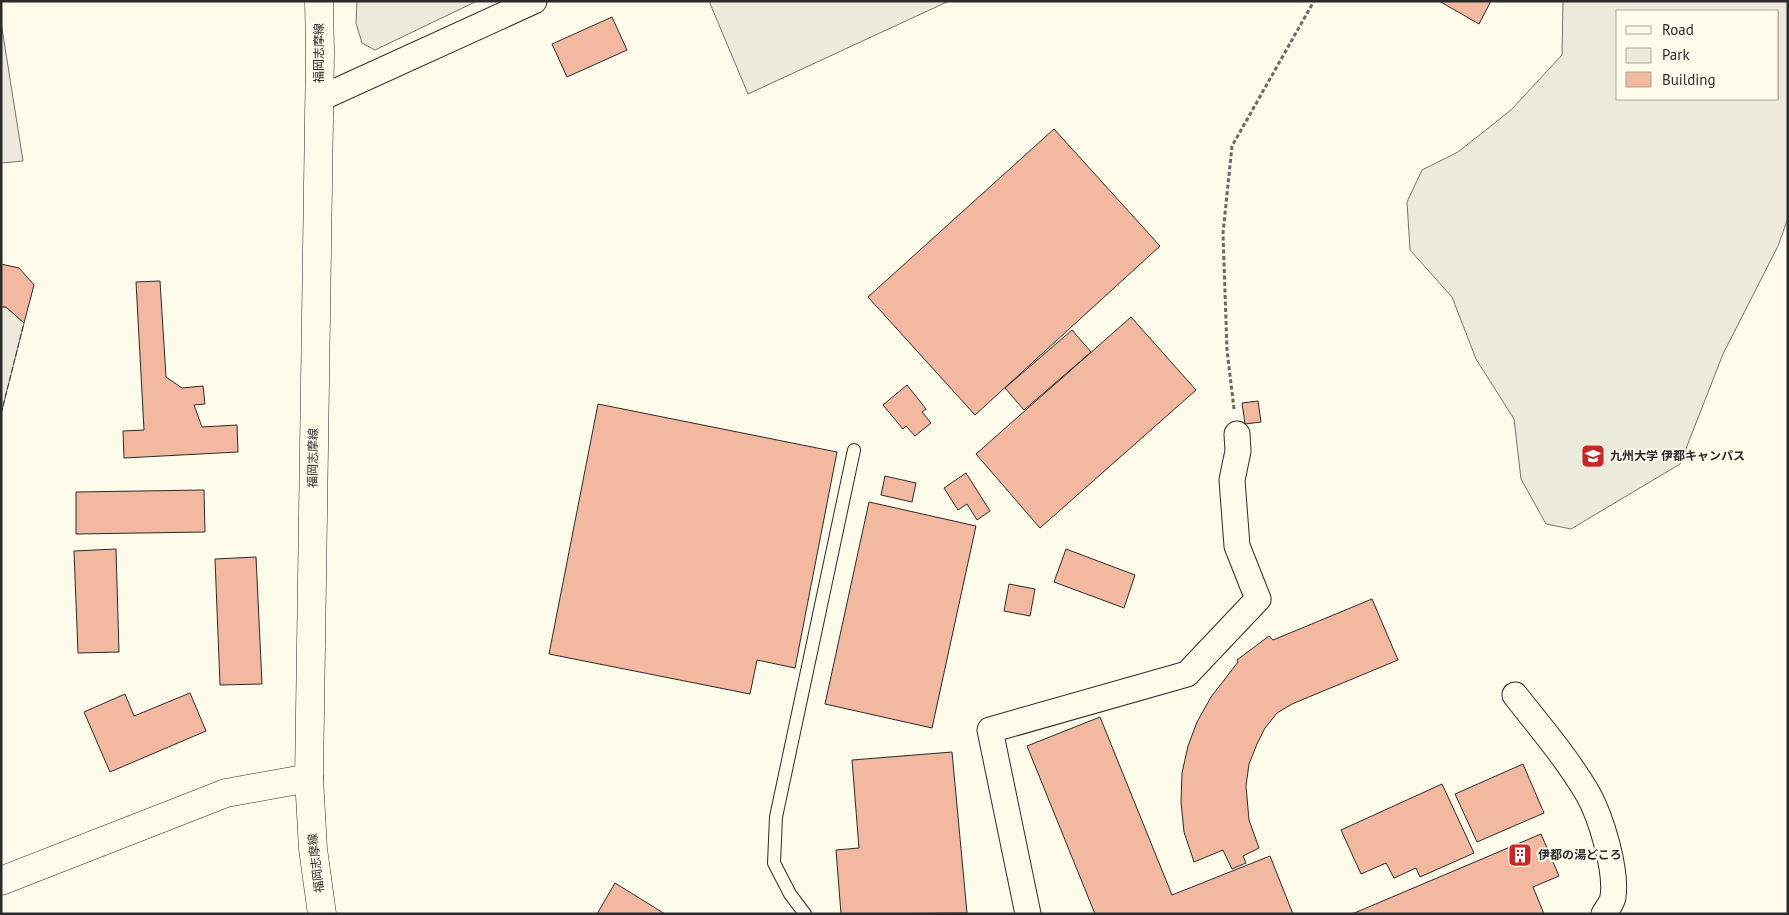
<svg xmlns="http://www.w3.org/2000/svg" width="1789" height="915" font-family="'PT Sans','Noto Sans JP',sans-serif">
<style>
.green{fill:#ecebdb;stroke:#74746e;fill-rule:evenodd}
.parking{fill:#eceadb;stroke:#74746e}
.building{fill:#f2b8a0;stroke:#2b2b2b}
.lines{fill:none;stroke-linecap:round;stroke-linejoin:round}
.lane-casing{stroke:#2b2b2b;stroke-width:14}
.street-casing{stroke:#2b2b2b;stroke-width:27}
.secondary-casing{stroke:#2b2b2b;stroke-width:29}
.primary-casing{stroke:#2b2b2b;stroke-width:29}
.path{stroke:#6a6964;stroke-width:3;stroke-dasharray:4 2.5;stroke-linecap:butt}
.lane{stroke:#fdfbea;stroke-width:12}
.street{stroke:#fdfbea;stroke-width:25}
.secondary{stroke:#fdfbea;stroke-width:28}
.primary{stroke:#fdfbea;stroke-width:28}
.fence{stroke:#2b2b2b;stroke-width:1;stroke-dasharray:6 2.5;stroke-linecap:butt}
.labels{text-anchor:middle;stroke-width:4;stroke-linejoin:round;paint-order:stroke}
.street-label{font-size:12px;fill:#2b2b2b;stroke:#fdfbea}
.poi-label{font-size:12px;font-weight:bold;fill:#2b2b2b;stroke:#fdfbea;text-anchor:start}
</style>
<rect width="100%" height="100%" fill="#fdfbea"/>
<path class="green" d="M357,1h120l-102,49 -13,-7 -6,-20z
M709,1h240l-201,93z
M1563,1h225v217l-10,28 -55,108 -43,110 -109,65 -25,-5 -25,-45 -7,-60 -38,-60 -24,-62 -42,-47 -3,-48 15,-32 36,-18 53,-42 51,-55zM1618,11h160v88h-160z
M1,307h5l18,16 -23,91z"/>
<path class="parking" d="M1,22l22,139 -22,2z"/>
<path class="building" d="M1439,1h52l-12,23z
M612,17l15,33 -60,27 -15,-33z
M1054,129l106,117 -185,169 -107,-118z
M1,264l18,4 15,17 -10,38 -18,-16h-5z
M160,281l6,96 16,11 21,-2 2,18 -11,1 8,22 35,-2 1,27 -114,6 -1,-27 21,-1 -8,-148z
M1131,317l65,73 -156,138 -64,-74z
M1072,330l19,22 -67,58 -19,-22z
M907,385l19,24 -4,3 9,11 -16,13 -9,-10 -3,3 -20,-24z
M1258,401l3,21 -16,2 -3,-21z
M598,404l239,48 -42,216 -38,-8 -7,34 -201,-40z
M966,473l24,38 -13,9 -10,-16 -9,6 -14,-22z
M885,476l31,7 -4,19 -31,-7z
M204,490l1,42 -129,2v-42z
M869,502l107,24 -44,202 -107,-24z
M116,549l3,103 -41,1 -4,-102z
M1066,549l69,26 -11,33 -70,-26z
M256,557l6,127 -42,1 -5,-126z
M1009,584l26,5 -5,27 -26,-5z
M1372,599l26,61 -106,44 -15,9 -12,15 -8,16 -8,20 -3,22 3,34 10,28 -16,8 3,7 -14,6 -9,-19 -29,12 -10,-30 -3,-30 1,-29 6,-27 9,-24 14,-25 27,-35 -1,-2 32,-24 4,4z
M190,693l16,38 -96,41 -26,-60 41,-18 9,22z
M1100,717l72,178 98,-39 23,58h-198l-68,-168z
M952,752l15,161 -126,1 -5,-64 23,-2 -7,-88z
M1523,764l21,49 -67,29 -22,-48z
M1442,784l32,69 -54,24 -4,-9 -22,10 -8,-15 -25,11 -20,-44z
M1541,834l18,42 -26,11 11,27h-192z
M615,883l50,31h-68z"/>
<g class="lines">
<g class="lane-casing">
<path id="lane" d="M805,914l-15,-20 -16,-31 2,-46 78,-367"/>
</g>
<g class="street-casing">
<path id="street" d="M319,99l215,-98
M1515,695c25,32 52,63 73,99 13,23 29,76 25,103 -1,6 -6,12 -9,17
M1028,914l-38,-184 197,-56 71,-75 -21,-53 -5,-66 6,-29 -1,-17"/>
</g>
<g class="secondary-casing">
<path id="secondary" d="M1,881l225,-88 83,-15"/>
</g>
<g class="primary-casing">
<path id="primary" d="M319,1l1,52 -11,725 4,71 9,65"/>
</g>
<path class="path" d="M1234,409l-7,-59 -4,-117 9,-87 82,-145"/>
<use href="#lane" class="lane"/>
<use href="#street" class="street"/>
<use href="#secondary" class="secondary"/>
<use href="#primary" class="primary"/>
<path class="fence" d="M1,414l23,-91"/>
</g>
<defs>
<g id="university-square" transform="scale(1.25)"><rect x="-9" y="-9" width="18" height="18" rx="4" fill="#c62828" stroke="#fdfbea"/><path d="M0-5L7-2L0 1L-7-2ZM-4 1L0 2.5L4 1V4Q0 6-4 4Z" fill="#fff"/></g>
<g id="building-square" transform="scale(1.25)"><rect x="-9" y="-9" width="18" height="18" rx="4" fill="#c62828" stroke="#fdfbea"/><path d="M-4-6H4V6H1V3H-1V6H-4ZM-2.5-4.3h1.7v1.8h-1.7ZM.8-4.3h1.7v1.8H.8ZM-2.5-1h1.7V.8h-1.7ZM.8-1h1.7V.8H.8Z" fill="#fff"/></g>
</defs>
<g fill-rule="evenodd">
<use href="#university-square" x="1593" y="456"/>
<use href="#building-square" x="1520" y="855"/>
</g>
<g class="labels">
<g class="street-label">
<text transform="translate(319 53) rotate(-90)" y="4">福岡志摩線</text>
<text transform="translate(313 458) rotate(-89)" y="4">福岡志摩線</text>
<text transform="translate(316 863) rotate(-97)" y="4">福岡志摩線</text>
</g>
<g class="poi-label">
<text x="1610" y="460">九州大学 伊都キャンパス</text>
<text x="1538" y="859">伊都の湯どころ</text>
</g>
</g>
<rect width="1789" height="915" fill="none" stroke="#2b2b2b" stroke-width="5"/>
<rect x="1616" y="10" width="162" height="90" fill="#fdfbea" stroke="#a9a89e"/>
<rect x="1626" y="26" width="25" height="8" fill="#fdfbea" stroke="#a9a89e"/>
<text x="1662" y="35" font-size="15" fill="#2b2b2b">Road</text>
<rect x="1626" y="48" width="25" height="15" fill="#ecebdb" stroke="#a9a89e"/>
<text x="1662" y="60" font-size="15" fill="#2b2b2b">Park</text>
<rect x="1626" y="72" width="25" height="15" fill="#f2b8a0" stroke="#a9a89e"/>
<text x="1662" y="85" font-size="15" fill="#2b2b2b">Building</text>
</svg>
